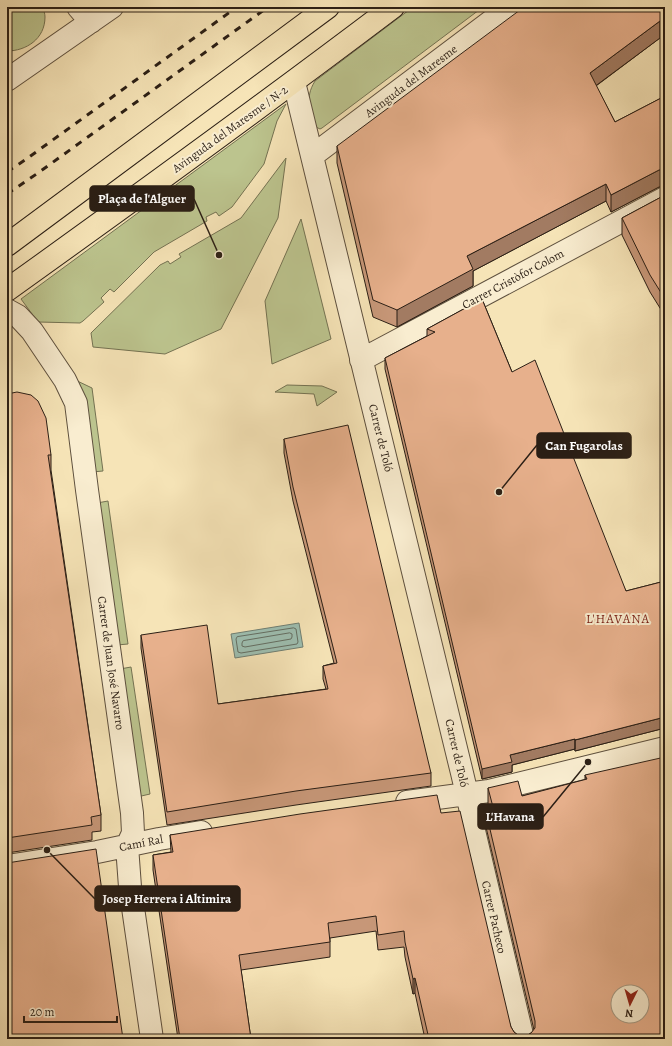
<svg xmlns="http://www.w3.org/2000/svg" width="672" height="1046" font-family="Alegreya,serif">
<style>
.green{fill:#bcc48e;stroke:#747252}
.water{fill:#9dbeb0;stroke:#6f7e72}
.lines{fill:none;stroke-linecap:round;stroke-linejoin:round}
.shore{stroke:#646e62;stroke-width:1}
.minor-casing{stroke:#5e503e;stroke-width:24}
.major-casing{stroke:#2b1f15;stroke-width:24}
.minor{stroke:#f9edd0;stroke-width:22}
.major{stroke:#f6e4b7;stroke-width:22}
.rail{stroke:#2b1f15;stroke-width:3;stroke-dasharray:7 7;stroke-linecap:butt}
.wall{fill:#c79778;stroke:#2b1f15}
.shaded-wall{fill:#a27b62;stroke:#2b1f15}
.building{fill:#e7b08c;stroke:#2b1f15;fill-rule:evenodd}
.labels{text-anchor:middle;stroke-width:4;stroke-linejoin:round;paint-order:stroke}
.street-label{font-size:12px;fill:#2b1f15;stroke:#f9edd0}
.neighbourhood-label{font-size:13px;letter-spacing:1px;fill:#7a1f14;stroke:#f9edd0}
.leader{fill:none;stroke:#2b1f15;stroke-width:1.5}
.callout-dot{fill:#2b1f15;stroke:#f9edd0;stroke-width:1.5}
.callout{fill:#2b1f15;stroke:#2b1f15;stroke-width:1.5}
.callout-label{font-size:13px;text-anchor:middle;font-weight:bold;fill:#fff}
</style>
<rect width="100%" height="100%" fill="#f6e4b7"/>
<filter id="stains"><feTurbulence type="fractalNoise" baseFrequency=".005" numOctaves="4"/><feColorMatrix values="0 0 0 0 .2 0 0 0 0 .09 0 0 0 0 .02 0 0 0 .5 -.17"/></filter>
<radialGradient id="worn" r=".72"><stop offset=".6" stop-color="#630" stop-opacity="0"/><stop offset="1" stop-color="#630" stop-opacity=".3"/></radialGradient>
<path class="green" d="M7,7h36v1c1,3 2,6 2,9 0,22 -19,34 -38,34z
M413,7h70l-161,121 -2,1 -4,-2c-5,-19 -12,-28 -1,-46z
M286,104l-9,17 -13,43 -32,43 -13,9 -3,-4 -10,5 1,4 -53,31 -40,40 -4,-3 -9,9 3,4 -21,19 -3,2 -42,-1 -17,-23z
M286,158l-8,60 -57,111 -56,25 -72,-7 -2,-14 69,-68 8,-4 2,3 11,-7 -2,-3 62,-36z
M301,219l30,120 -59,25 -7,-63z
M71,378l21,10 11,83 -11,1z
M287,385l35,1 15,6 -20,14 -3,-12 -39,-2z
M108,501l20,143 -11,1 -20,-142z
M131,667l19,127 -13,3 -17,-128z"/>
<path class="water" d="M299,623l4,24 -68,11 -4,-24z"/>
<g class="lines">
<path class="shore" d="M294,628l2,1 2,13 -1,2 -56,9 -3,-1 -2,-13 1,-2z
M290,633l2,1v3l-1,2 -46,8 -3,-1v-3l1,-2z"/>
<g class="minor-casing">
<path id="minor" d="M78,7l13,15
M7,80l105,-73
M294,82l168,691 8,34 1,11 52,221
M312,156l198,-149
M7,310l11,6 14,15 33,49 11,23 11,87 45,323 1,20 -6,13 3,41 22,152
M361,360l304,-162
M407,802l82,-11 176,-43
M7,866l90,-14 62,-13 42,-7"/>
</g>
<g class="major-casing">
<path id="major" d="M7,245l321,-238
M7,290c130,-93 259,-187 386,-283"/>
</g>
<use href="#minor" class="minor"/>
<use href="#major" class="major"/>
<path class="rail" d="M7,172l18,-12 212,-153
M7,194l31,-21 230,-166"/>
</g>
<path class="wall" d="M665,7v50l-5,-19 -64,48 19,36 50,-26v90l-6,1 -48,25 -5,-11 -133,70v15l-76,41 -24,-10 -36,-154v-17z
M665,195v121l-15,-24 -28,-57v-17z
M482,299l30,73 114,219 39,-10v147l-90,23v-2l-63,16v7l-30,7 -97,-410v-11l42,-22v-7z
M7,394l44,61v15l50,345v16l-9,1v8l-85,13v-328l3,-1 -3,-23z
M284,439l147,334v13l-135,19 -129,20 -26,-177v-13l77,69 108,-15 -3,-10v-13l11,-3 -41,-162 -9,-48z
M585,775l80,264h-240l-10,-46 -2,1 -8,-37 -1,-10 -26,3 -2,-19 -46,7v19l-89,13 10,69h-73l-25,-169v-15l18,-3 -1,-17 271,-22 70,214 3,5 5,4h7l5,-3 3,-3 -49,-207v-15l4,-1 -1,-3v-16l34,8 63,-16z
M7,863l116,176h-116z"/>
<path class="shaded-wall" d="M660,21v17l-70,52v-17z
M665,169v17l-6,1 -48,25v-17l48,-25z
M606,184v17l-133,70v15l-76,41v-17l70,-54z
M665,717v11l-90,23v-11z
M575,739v10l-63,16v7l-30,7v-10l28,-14z
M415,978v15l-2,1v-15z"/>
<path class="building" d="M524,7h141v33l-5,-19 -70,52 25,49 50,-26v73l-6,1 -48,25 -5,-11 -139,72 6,13 -76,41 -24,-10 -36,-154z
M665,195v104l-15,-24 -28,-57z
M482,299l30,73 23,-12 91,231 39,-10v136l-90,23v-1l-65,16 2,7 -30,7 -97,-411 50,-26 -8,-3z
M17,392l14,3 7,6 8,17 5,37h-3l53,360 -10,2 1,8 -85,13v-313l4,-1 -4,-38v-92z
M348,425l83,348 -135,18 -129,21 -26,-177 66,-10 11,79 110,-15 -5,-23 14,-3 -44,-176 -9,-48z
M665,757v282h-236l-14,-61 -2,1 -8,-37 -1,-11 -26,4 -2,-19 -48,7 2,19 -91,13 12,84h-71l-27,-184 20,-3 -3,-17 130,-21 137,-19 4,18 19,-2 51,216 3,5 5,4h7l5,-3 4,-5v-7l-50,-213 8,-1 -5,-19 30,-7 4,15 65,-17 -2,-4zM618,992h24v24h-24z
M96,849l27,190h-81l-1,-2 -14,2h-20v-176z"/>
<g class="labels">
<g class="street-label">
<text transform="translate(411 81) rotate(-37)" y="4">Avinguda del Maresme</text>
<text transform="translate(230 129) rotate(-36)" y="4">Avinguda del Maresme / N-2</text>
<text transform="translate(513 279) rotate(-28)" y="4">Carrer Cristòfor Colom</text>
<text transform="translate(381 438) rotate(76)" y="4">Carrer de Toló</text>
<text transform="translate(111 663) rotate(82)" y="4">Carrer de Juan José Navarro</text>
<text transform="translate(457 753) rotate(77)" y="4">Carrer de Toló</text>
<text transform="translate(141 843) rotate(-11)" y="4">Camí Ral</text>
<text transform="translate(494 917) rotate(77)" y="4">Carrer Pacheco</text>
</g>
<g class="neighbourhood-label">
<text x="618" y="623">L'HAVANA</text>
</g>
</g>
<path class="leader" d="M219 255L194 199M499 492L537 445M588 762L543 817M47 850L95 899"/>
<g class="callout-dot">
<circle cx="219" cy="255" r="4"/>
<circle cx="499" cy="492" r="4"/>
<circle cx="588" cy="762" r="4"/>
<circle cx="47" cy="850" r="4"/>
</g>
<g class="callout">
<rect x="90" y="186" width="104" height="25" rx="4"/>
<rect x="537" y="433" width="94" height="25" rx="4"/>
<rect x="478" y="804" width="65" height="25" rx="4"/>
<rect x="95" y="886" width="145" height="25" rx="4"/>
</g>
<g class="callout-label">
<text x="142" y="203">Plaça de l'Alguer</text>
<text x="584" y="450">Can Fugarolas</text>
<text x="510" y="821">L'Havana</text>
<text x="167" y="903">Josep Herrera i Altimira</text>
</g>
<rect width="672" height="1046" fill="none" stroke="#f6e4b7" stroke-width="24"/>
<rect x="8" y="8" width="656" height="1030" fill="none" stroke="#2b1f15" stroke-width="2"/>
<rect x="12" y="12" width="648" height="1022" fill="none" stroke="#2b1f15"/>
<g transform="translate(630 1004) rotate(185)"><circle r="19" fill="#f9edd0" stroke="#a79b85"/>
<path d="M0-3L7 15L0 10L-7 15Z" fill="#8f2418"/>
<text y="-6" font-size="11" font-weight="bold" text-anchor="middle" fill="#2b1f15">N</text>
</g>
<path d="M24 1016v6h93v-6" fill="none" stroke="#2b1f15" stroke-width="2"/>
<text x="30" y="1016" font-size="12" fill="#2b1f15" stroke="#f9edd0" stroke-width="3" paint-order="stroke">20 m</text>
<rect width="100%" height="100%" filter="url(#stains)"/>
<rect width="100%" height="100%" fill="url(#worn)"/>
</svg>
